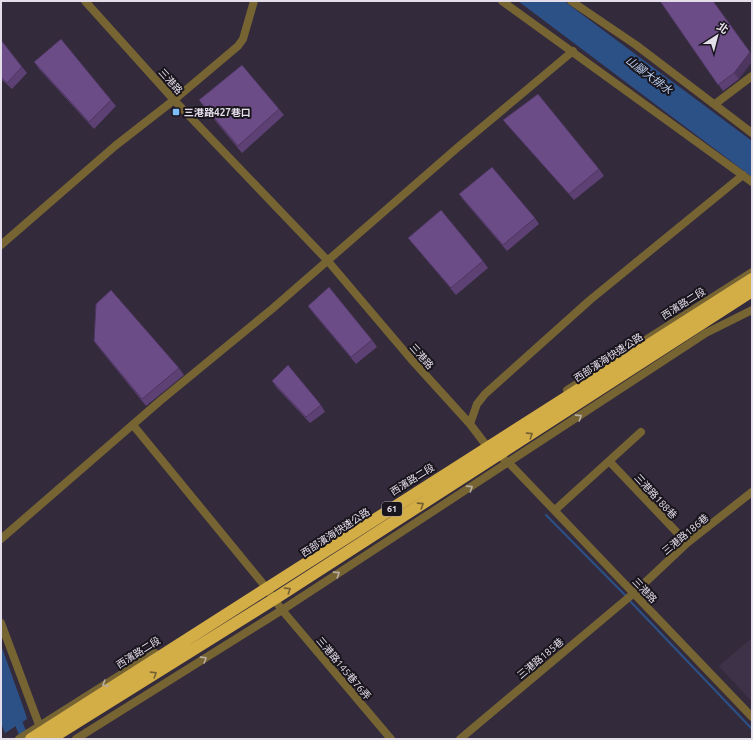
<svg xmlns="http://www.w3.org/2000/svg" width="753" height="740" font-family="Ubuntu,'Noto Sans TC',sans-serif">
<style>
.built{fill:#3e3249}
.water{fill:#2c5187}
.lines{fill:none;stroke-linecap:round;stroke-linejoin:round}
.stream{stroke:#2c5187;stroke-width:2}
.canal{stroke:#2c5187;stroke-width:8}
.minor{stroke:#776433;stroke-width:8}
.highway{stroke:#d3ad46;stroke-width:12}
.wall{fill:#5d4174}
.shaded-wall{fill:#4c355e}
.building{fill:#6c4c87;stroke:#4c355e}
.oneway{stroke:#b8ada1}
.oneway2{stroke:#766132}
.poi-dot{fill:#7dbef9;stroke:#19151d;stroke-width:1.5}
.labels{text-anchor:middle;stroke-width:4;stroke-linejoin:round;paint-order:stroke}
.shield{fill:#19151d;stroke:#a7a2ac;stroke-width:1}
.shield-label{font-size:9px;font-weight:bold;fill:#e4deea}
.street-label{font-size:10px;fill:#e4deea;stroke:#19151d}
.poi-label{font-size:10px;font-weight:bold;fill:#e4deea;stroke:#19151d;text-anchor:start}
.water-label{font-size:11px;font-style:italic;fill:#bad0f0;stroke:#19151d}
</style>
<rect width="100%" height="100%" fill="#332a3c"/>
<path class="built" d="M752,638v64l-33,-36z"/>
<path class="water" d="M518,1h46l188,140v36z
M1,645l25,70 1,4 -22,14 -4,-10z"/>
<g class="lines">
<path class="stream" d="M546,515l80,81
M629,600l123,129"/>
<path class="canal" d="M15,714l10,25"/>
<path class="minor" d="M85,1l89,99 153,160 84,99 59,65 16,21 23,18 243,254
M502,1l250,181
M571,1l65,44 116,88
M715,104l37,-28
M1,245l114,-99 59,-46 64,-54 5,-7 11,-38
M567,390l185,-118
M470,424l7,-20 8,-10 105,-94 153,-125
M133,425l131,160 18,25 109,129
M610,462l77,81
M555,510l86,-78
M1,539l159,-138 112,-92 185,-161 116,-97
M1,623l40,107
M19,739l136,-86
M76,739l206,-129 424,-277 46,-23
M460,739l174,-146 53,-50 65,-51"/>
<path class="highway" d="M31,739l721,-460
M50,739l226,-141 476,-307"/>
</g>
<path class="wall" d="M660,1h53l26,78 -16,12z
M1,40l26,33 -15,16 -11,-10z
M34,62l77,38 5,6 -22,23 -55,-60z
M199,100l80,9 5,6 -42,38 -39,-47z
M503,120l96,49 5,7 -30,24 -66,-74z
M459,194l76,24 4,6 -32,27 -43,-50z
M408,238l75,23 5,7 -32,27 -43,-51z
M308,306l64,34 5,7 -21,17 -43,-51z
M94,341l85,27 5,7 -38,31 -47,-58z
M272,381l49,24 4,7 -15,11 -34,-36z"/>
<path class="shaded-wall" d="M750,52l2,3v7l-13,17 -5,-6z"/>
<path class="building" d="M660,1h53l37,51 -16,21 -16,12z
M61,39l50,61 -22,22 -55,-60z
M1,40l21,27 -15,16 -6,-6z
M242,65l37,44 -41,37 -39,-46z
M538,94l61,75 -30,25 -66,-74z
M492,167l43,51 -32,27 -44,-51z
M441,210l42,51 -32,27 -43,-50z
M329,287l43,53 -21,17 -43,-51z
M111,290l68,78 -37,31 -48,-58 2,-37z
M288,365l33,40 -15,12 -34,-36z"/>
<defs><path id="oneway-chevron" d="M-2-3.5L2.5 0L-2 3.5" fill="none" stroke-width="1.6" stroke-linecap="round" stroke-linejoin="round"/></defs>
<g class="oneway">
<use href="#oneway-chevron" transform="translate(579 417) rotate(-33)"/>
<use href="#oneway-chevron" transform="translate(470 488) rotate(-33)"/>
<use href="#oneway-chevron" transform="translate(337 574) rotate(-33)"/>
<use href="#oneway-chevron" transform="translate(204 659) rotate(-32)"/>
<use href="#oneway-chevron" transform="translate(105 684) rotate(148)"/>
</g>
<g class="oneway2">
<use href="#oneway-chevron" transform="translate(530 435) rotate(-33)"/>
<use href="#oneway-chevron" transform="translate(421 505) rotate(-33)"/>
<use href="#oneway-chevron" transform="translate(288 590) rotate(-33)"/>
<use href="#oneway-chevron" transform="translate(154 674) rotate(-32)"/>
</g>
<rect class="poi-dot" x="172" y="108" width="8" height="8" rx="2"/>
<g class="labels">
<rect class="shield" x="382" y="502" width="20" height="14" rx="3"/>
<g class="shield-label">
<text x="392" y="512">61</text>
</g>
<g class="street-label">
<text transform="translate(171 81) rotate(48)" y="4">三港路</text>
<text transform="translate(683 303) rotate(-32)" y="4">西濱路二段</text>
<text transform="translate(422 356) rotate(48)" y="4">三港路</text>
<text transform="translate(608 357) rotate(-33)" y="4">西部濱海快速公路</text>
<text transform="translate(412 479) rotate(-32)" y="4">西濱路二段</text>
<text transform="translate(656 496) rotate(47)" y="4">三港路188巷</text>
<text transform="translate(335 532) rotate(-33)" y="4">西部濱海快速公路</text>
<text transform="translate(685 534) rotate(-40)" y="4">三港路186巷</text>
<text transform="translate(645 590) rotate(46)" y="4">三港路</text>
<text transform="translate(138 652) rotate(-32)" y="4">西濱路二段</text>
<text transform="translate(540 658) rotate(-40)" y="4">三港路185巷</text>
<text transform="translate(344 668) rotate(50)" y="4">三港路145巷76弄</text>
</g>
<g class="poi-label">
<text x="184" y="116">三港路427巷口</text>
</g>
<g class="water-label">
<text transform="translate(649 75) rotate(37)" y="4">山腳大排水</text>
</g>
</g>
<rect width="753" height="740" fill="none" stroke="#e4deea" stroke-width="4"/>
<g transform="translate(717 36) rotate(36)" stroke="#19151d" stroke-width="3" paint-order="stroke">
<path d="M0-3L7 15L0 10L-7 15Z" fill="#e4deea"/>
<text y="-6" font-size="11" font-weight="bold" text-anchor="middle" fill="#e4deea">北</text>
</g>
</svg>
